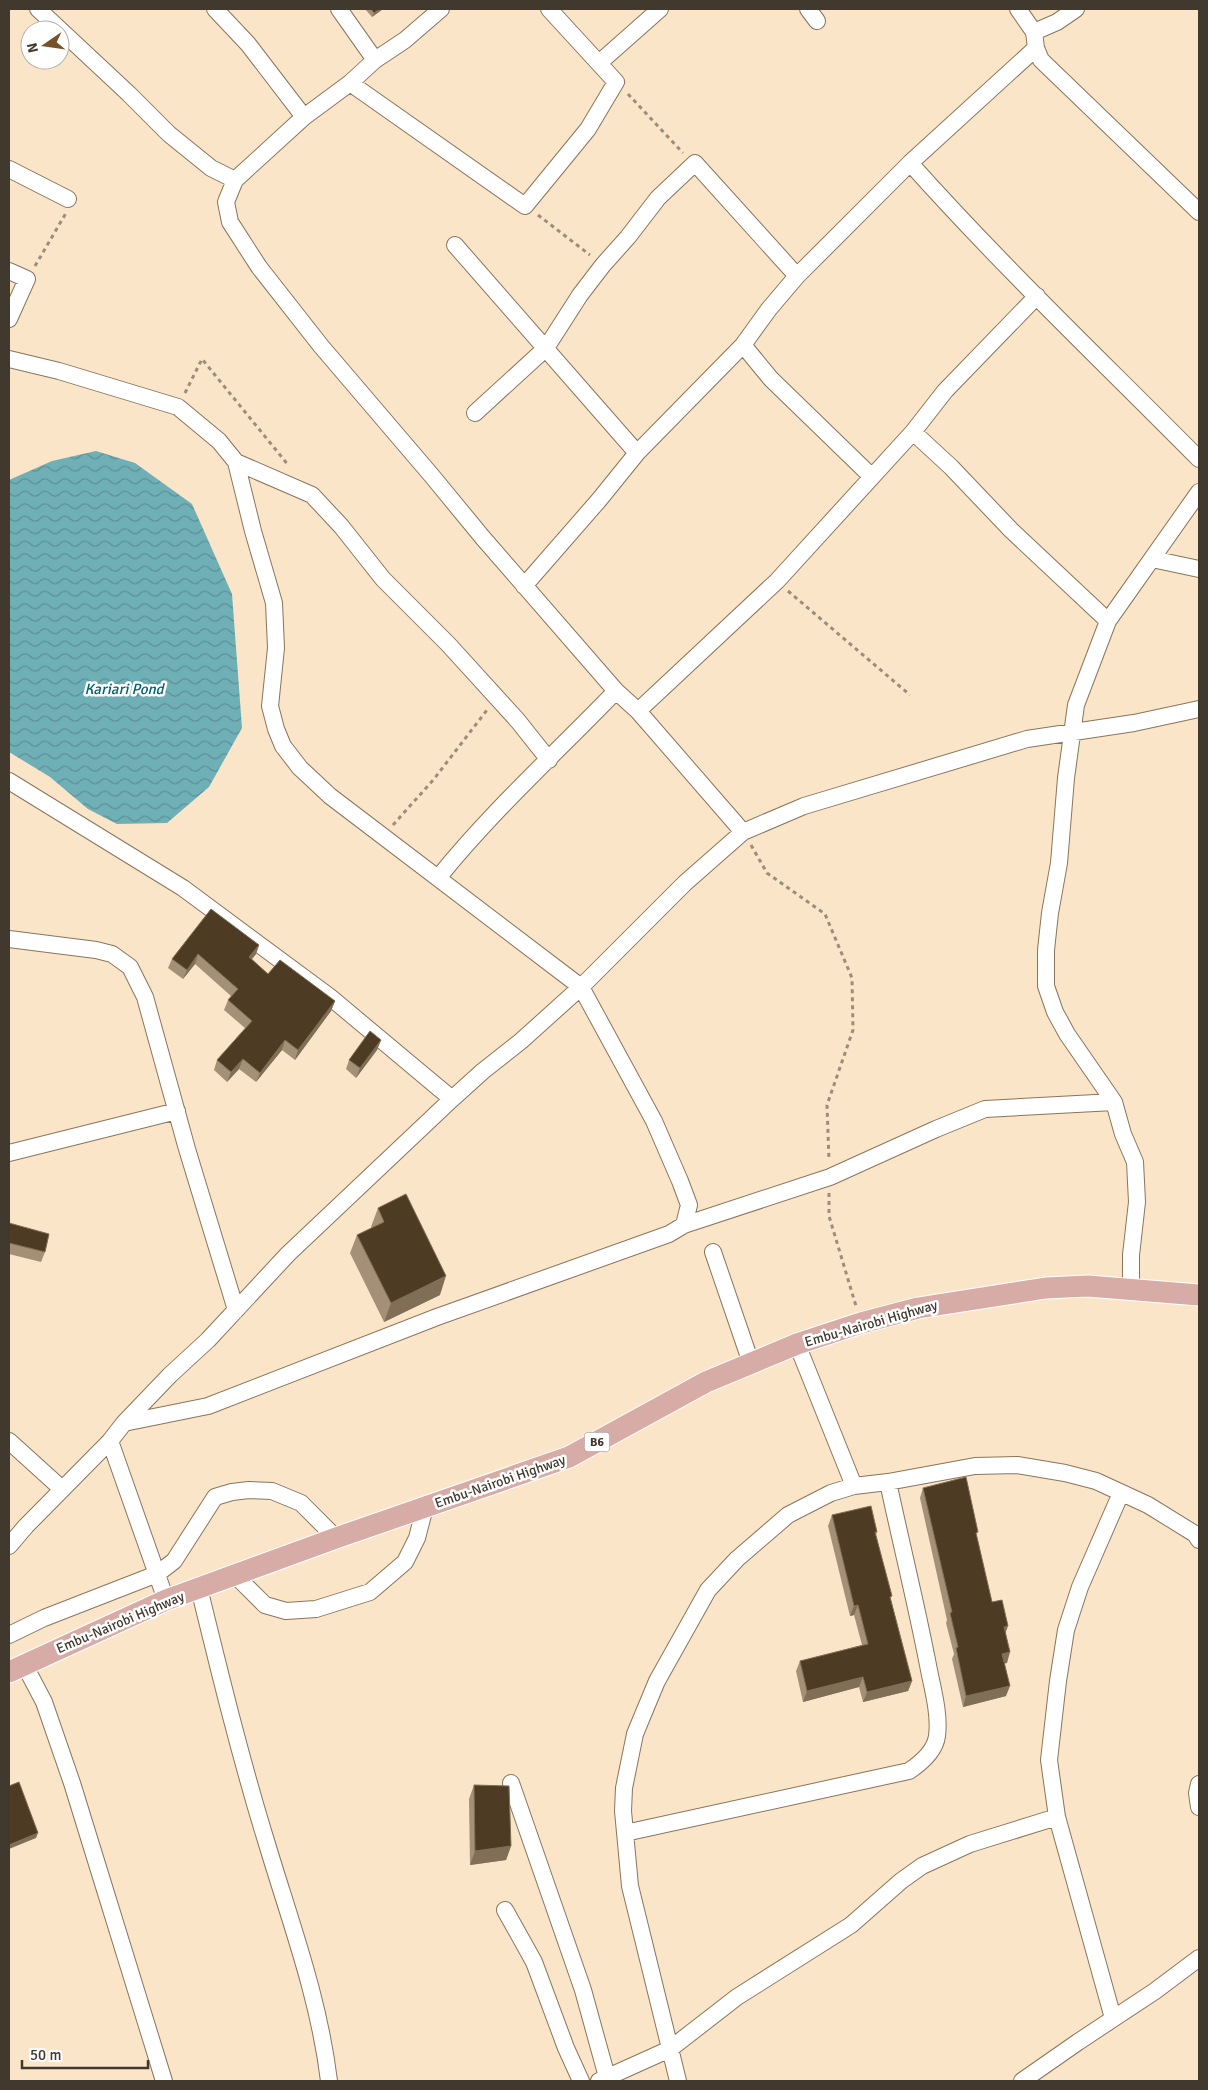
<svg xmlns="http://www.w3.org/2000/svg" width="1208" height="2090" font-family="Signika,sans-serif">
<style>
.water{fill:url(#water-waves)}
.lines{fill:none;stroke-linecap:round;stroke-linejoin:round}
.minor-casing{stroke:#89755c;stroke-width:18}
.major-casing{stroke:#fff;stroke-width:23}
.path{stroke:#9c8d7a;stroke-width:3;stroke-dasharray:4 4;stroke-linecap:butt}
.minor{stroke:#fff;stroke-width:16}
.major{stroke:#d7aca7;stroke-width:21}
.wall{fill:#a49076}
.shaded-wall{fill:#816e56}
.building{fill:#4d3b24;stroke:#816e56}
.labels{text-anchor:middle;stroke-width:5;stroke-linejoin:round;paint-order:stroke}
.shield{fill:#fff;stroke:#7a746d;stroke-width:1}
.shield-label{font-size:12px;font-weight:bold;fill:#41392e}
.street-label{font-size:14px;fill:#41392e;stroke:#fff}
.water-label{font-size:15px;font-style:italic;fill:#01636b;stroke:#fff}
</style>
<defs>
<pattern id="water-waves" width="16" height="10" patternUnits="userSpaceOnUse" patternTransform="scale(1.25)"><rect width="16" height="10" fill="#6fb0b7"/><path d="M0 5q4-4 8 0t8 0" fill="none" stroke="#5d9095"/></pattern>
</defs>
<rect width="100%" height="100%" fill="#fbe5c9"/>
<path class="water" d="M96,451l39,12 57,41 40,90 10,134 -33,59 -42,36 -50,1 -29,-15 -38,-32 -41,-25v-272l43,-19z"/>
<g class="lines">
<g class="minor-casing">
<path id="minor" d="M38,9l91,85 40,40 42,34 24,12
M215,9l33,35 56,73
M339,9l36,51
M441,9l-36,31 -30,20 -25,23 -46,34 -69,63 -9,22 4,20 29,45 62,79 111,130 51,62 133,153 22,20 105,121
M808,9l9,12
M1018,9l16,23 2,16 5,12 158,152
M1034,32l23,-10 19,-13
M599,63l61,-54
M350,83l175,123 63,-77 28,-47 -67,-73
M910,163c92,103 192,198 289,296
M9,169l59,30
M455,245l182,208
M9,271l18,8 -18,40
M743,345l28,34 100,97
M9,359l50,12 119,36 41,34 17,21 17,69 21,72 2,45 -6,58 6,23 7,17 17,22 30,28 251,191 73,134 26,60 9,24 -5,20 -15,9 -232,83 -229,89 -84,17
M475,413l71,-65 34,-53 23,-30 25,-28 30,-39 37,-35 102,113
M913,432l32,-41 92,-95
M236,462l76,33 29,31 42,53 65,65 70,77 31,39
M1152,559l47,10
M524,586l75,-86 38,-47 106,-108 26,-36 28,-33 113,-113 126,-115
M638,711l139,-130 136,-149 38,35 60,63 97,91
M9,781l174,107 147,109 122,102
M438,878c54,-67 118,-125 178,-187
M9,939l87,11 16,4 18,13 15,30 42,152 49,161
M9,1153l168,-42
M684,1225l146,-48 106,-48 49,-20 129,-7
M713,1252l38,111
M1131,1288v-33l6,-53 -2,-40 -12,-28 -9,-32 -47,-68 -12,-22 -9,-26v-36l4,-37 9,-50 7,-85 10,-73 32,-84 91,-129
M797,1344l57,142
M9,1441l53,48
M110,1441l56,159
M9,1546l17,-20 84,-85 14,-18 46,-48 38,-35 80,-86 164,-155 31,-28 38,-30 60,-54 104,-104 58,-51 61,-26 223,-67 107,-16 65,-14
M235,1575l30,30 21,6 30,-2 54,-17 35,-30 12,-24 8,-31
M199,1588c21,86 42,172 68,256 24,80 52,154 62,237
M9,1635l35,-17 113,-44 17,-13 41,-64 17,-5 17,-2 23,1 29,12 35,35
M24,1664l20,38 28,81 92,298
M511,1783l72,207 24,87
M1199,1784l-2,9 2,14
M625,1833l284,-62c12,-8 26,-20 28,-35 3,-23 -5,-49 -9,-71 -12,-62 -27,-122 -40,-183
M505,1910l29,52 32,86 15,33
M1113,2018l-56,-201 -8,-57 9,-79 8,-51 14,-43 41,-94
M599,2081l71,-32 67,-52 114,-72 50,-44 21,-15 48,-22 87,-27
M678,2081l-48,-195 -7,-75 1,-23 11,-54 7,-17 15,-36 51,-91 29,-31 51,-44 43,-22 23,-7 34,-4 87,-16 42,-1 48,8 31,8 52,24 47,29 4,6
M1022,2081l56,-39 77,-51 44,-33"/>
</g>
<g class="major-casing">
<path id="major" d="M9,1672l157,-72 170,-62 233,-81 137,-75 91,-38 64,-21 57,-15 128,-20 42,-2 111,9"/>
</g>
<path class="path" d="M628,94l55,59
M538,215l52,40
M35,266l31,-53
M185,393l17,-34 87,107
M788,591l122,104
M393,825l41,-46 53,-69
M751,845l16,28 58,41 27,64 1,52 -26,75 2,55
M829,1193v23l27,90"/>
<use href="#minor" class="minor"/>
<use href="#major" class="major"/>
</g>
<path class="wall" d="M365,9h18l-11,8z
M259,945l-3,9 -4,5 16,15 67,27 -4,10 -36,49 -13,-10 -26,32 -17,-13 -12,13 -13,-12 3,-10 28,-32 -21,-18 4,-10 3,-4 -36,-32 -12,15 -15,-11 4,-9z
M381,1040l-4,10 -21,28 -10,-9 3,-9z
M378,1208l62,87 -56,27 -34,-69 7,-18 14,-7v-1z
M9,1223l36,29 -4,10 -32,-8z
M923,1488l54,49 15,65 14,31 1,30h-2l1,33 -43,11 -11,-48 2,-5 -8,-31 1,-3 -27,-122z
M832,1515l45,17 -1,3 15,65 21,81 -4,10 -45,11 -4,-15 -56,15 -7,-31 4,-10 62,-16 -8,-30 -4,1 -22,-90z
M474,1785l37,61 -5,14 -36,5 -1,-66z"/>
<path class="shaded-wall" d="M379,9h4l-11,8 2,-4z
M259,945l-3,9 -10,12 3,-9z
M198,954l-3,10 -12,15 4,-9z
M335,1001l-4,10 -36,49 3,-10z
M285,1040l-3,10 -26,32 4,-9z
M381,1040l-4,10 -21,28 4,-10z
M243,1059l-4,10 -12,13 4,-10z
M446,1276l-6,19 -56,27 7,-19z
M858,1605l-4,10 -4,1 4,-10z
M1008,1626l-4,11v-10z
M1010,1652l-3,11 -8,2 3,-11z
M863,1677l-4,10 -56,15 4,-11z
M912,1681l-4,10 -45,11 4,-10z
M1010,1686l-4,10 -43,11 3,-11z
M38,1833l-2,5 -27,11v-4z
M511,1846l-5,14 -36,5 5,-14z"/>
<path class="building" d="M371,9h8l-5,4z
M211,909l48,36 -10,12 19,17 12,-14 55,41 -37,49 -13,-10 -25,33 -17,-14 -12,13 -14,-12 35,-39 -24,-21 10,-11 -40,-35 -11,16 -15,-11z
M370,1031l11,9 -21,28 -11,-8z
M406,1194l40,82 -55,27 -34,-68 27,-13 -6,-14z
M9,1223l40,11 -4,18 -36,-9z
M966,1477l12,55 -2,1 16,69 10,-2 6,26 -4,1 6,25 -8,2 8,32 -44,10 -10,-48 2,-1 -8,-34 2,-1 -29,-124z
M871,1506l6,26h-2l17,64 -2,1 22,84 -45,11 -4,-15 -56,14 -7,-30 68,-17 -10,-39 -4,1 -22,-91z
M19,1782l19,51 -29,12v-59z
M474,1785l35,1 2,60 -36,5z"/>
<g class="labels">
<rect class="shield" x="584.5" y="1432.5" width="25" height="19" rx="4"/>
<g class="shield-label">
<text x="597" y="1446">B6</text>
</g>
<g class="street-label">
<text transform="translate(871 1323) rotate(-16)" y="5">Embu-Nairobi Highway</text>
<text transform="translate(500 1481) rotate(-19)" y="5">Embu-Nairobi Highway</text>
<text transform="translate(120 1622) rotate(-23)" y="5">Embu-Nairobi Highway</text>
</g>
<g class="water-label">
<text x="124" y="694">Kariari Pond</text>
</g>
</g>
<rect width="1208" height="2090" fill="none" stroke="#41392e" stroke-width="20"/>
<g transform="translate(45 45) rotate(257)"><circle r="24" fill="#ffffff" stroke="#b3b0ab"/>
<path d="M0-4L9 19L0 12L-9 19Z" fill="#76522b"/>
<text y="-8" font-size="14" font-weight="bold" text-anchor="middle" fill="#41392e">N</text>
</g>
<path d="M22 2060v8h126v-8" fill="none" stroke="#41392e" stroke-width="2.5"/>
<text x="30" y="2060" font-size="15" fill="#41392e" stroke="#ffffff" stroke-width="4" paint-order="stroke">50 m</text>
</svg>
